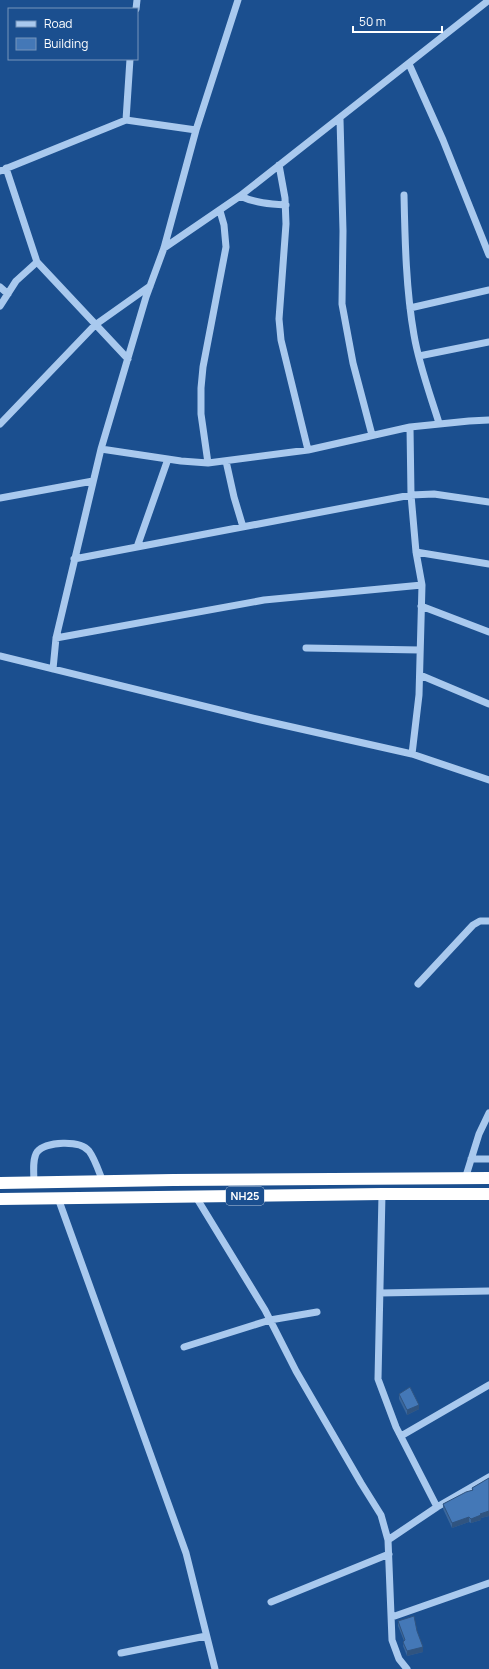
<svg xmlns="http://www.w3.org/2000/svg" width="489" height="1669" font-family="Manrope,sans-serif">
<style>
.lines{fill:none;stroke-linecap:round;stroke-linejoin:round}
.minor{stroke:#a9c9ee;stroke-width:7}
.highway{stroke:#fff;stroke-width:12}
.wall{fill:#3a679d}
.shaded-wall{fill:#305480}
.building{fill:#4478b7;stroke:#305480}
.labels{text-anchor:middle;stroke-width:4;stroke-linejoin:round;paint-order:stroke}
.shield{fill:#1b4f8f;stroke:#bbcadd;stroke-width:1}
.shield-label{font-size:11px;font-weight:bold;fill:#fff}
</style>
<rect width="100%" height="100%" fill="#1b4f8f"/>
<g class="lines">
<path class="minor" d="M136,9l1,-9
M409,64l34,76 46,115
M340,119l3,112 -1,73 11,59 19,72
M126,120l4,-61
M279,165l6,33 1,26 -7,95 2,21 27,110
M6,168l31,94 91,97
M0,171l126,-51 70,10
M404,195c1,46 2,95 10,140 5,30 16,59 25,88
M240,196c15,7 30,8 46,9
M164,248l76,-52 249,-196
M0,287l8,7
M0,306l16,-25 21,-19
M410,308l79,-18
M419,356l70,-14
M0,424l95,-99 55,-39
M410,427l59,-6 20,-1
M226,461l8,36 9,30
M208,463l-7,-49v-26l2,-21 23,-120 -2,-22 -4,-14
M0,498l93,-17
M137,547l31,-88
M416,552l73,12
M74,559l337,-64 23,-1 55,8
M421,606l68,26
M56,638l208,-38 158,-15 -6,-33 -5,-57 -1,-68 -102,23 -100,13 -27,-2 -80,-12
M306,648l114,2
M0,656l261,64 151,34 77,26
M53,669l3,-31 45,-189 45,-152 18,-49 32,-118 42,-130
M420,675l69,29
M412,754l7,-59 3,-110
M418,984l55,-59 7,-4h9
M471,1159h18
M465,1179l14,-45 10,-21
M34,1183c0,-9 -2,-24 3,-31 9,-11 43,-12 52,-1 6,8 10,21 14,31
M382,1194l-4,185 18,48 41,80
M196,1197l69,113 31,61 65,112 20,32 7,25 4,100 7,19 8,10
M58,1198l128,355 29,116
M380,1293l109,-2
M184,1347l86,-27 47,-8
M401,1436l88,-51
M388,1540l49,-33 52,-30
M271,1602l118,-48
M392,1617l97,-34
M121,1653l85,-17"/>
<path class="highway" d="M0,1183l173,-3 316,-2
M0,1199l382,-5h107"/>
</g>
<path class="wall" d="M399,1394l20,15 -12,6 -8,-16z
M489,1478v38l-8,2v2l-10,3 -2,-1 -17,6 -9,-19v-5l29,-14v-2z
M398,1621l19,10 6,21 -16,4 -4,-10 1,-5 -6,-15z"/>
<path class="shaded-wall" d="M419,1405v4l-12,6v-5z
M489,1511v5l-8,2v2l-10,3v-4l9,-5z
M469,1517v5l-17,6v-5z
M423,1647v5l-16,4v-5z"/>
<path class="building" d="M410,1387l9,18 -12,5 -8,-16z
M489,1478v33l-9,3 1,1 -10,4 -2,-2 -17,6 -9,-19 23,-12 7,-2 -1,-2z
M414,1616l3,15 6,16 -16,4 -4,-9 2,-2 -7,-19z"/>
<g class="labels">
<rect class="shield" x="226" y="1187" width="38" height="18" rx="3"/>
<g class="shield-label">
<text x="245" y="1200">NH25</text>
</g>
</g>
<rect x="8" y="8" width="130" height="52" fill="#1b4f8f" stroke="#7695bc"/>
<rect x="16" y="21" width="20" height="6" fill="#a9c9ee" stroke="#7695bc"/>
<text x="44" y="28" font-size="12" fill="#ffffff">Road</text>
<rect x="16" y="38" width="20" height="12" fill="#4478b7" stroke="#7695bc"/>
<text x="44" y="48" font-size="12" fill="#ffffff">Building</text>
<path d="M353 26v6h89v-6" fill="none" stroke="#ffffff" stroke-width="2"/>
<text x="359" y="26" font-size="12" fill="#ffffff" stroke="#1b4f8f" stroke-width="3" paint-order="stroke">50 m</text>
</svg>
